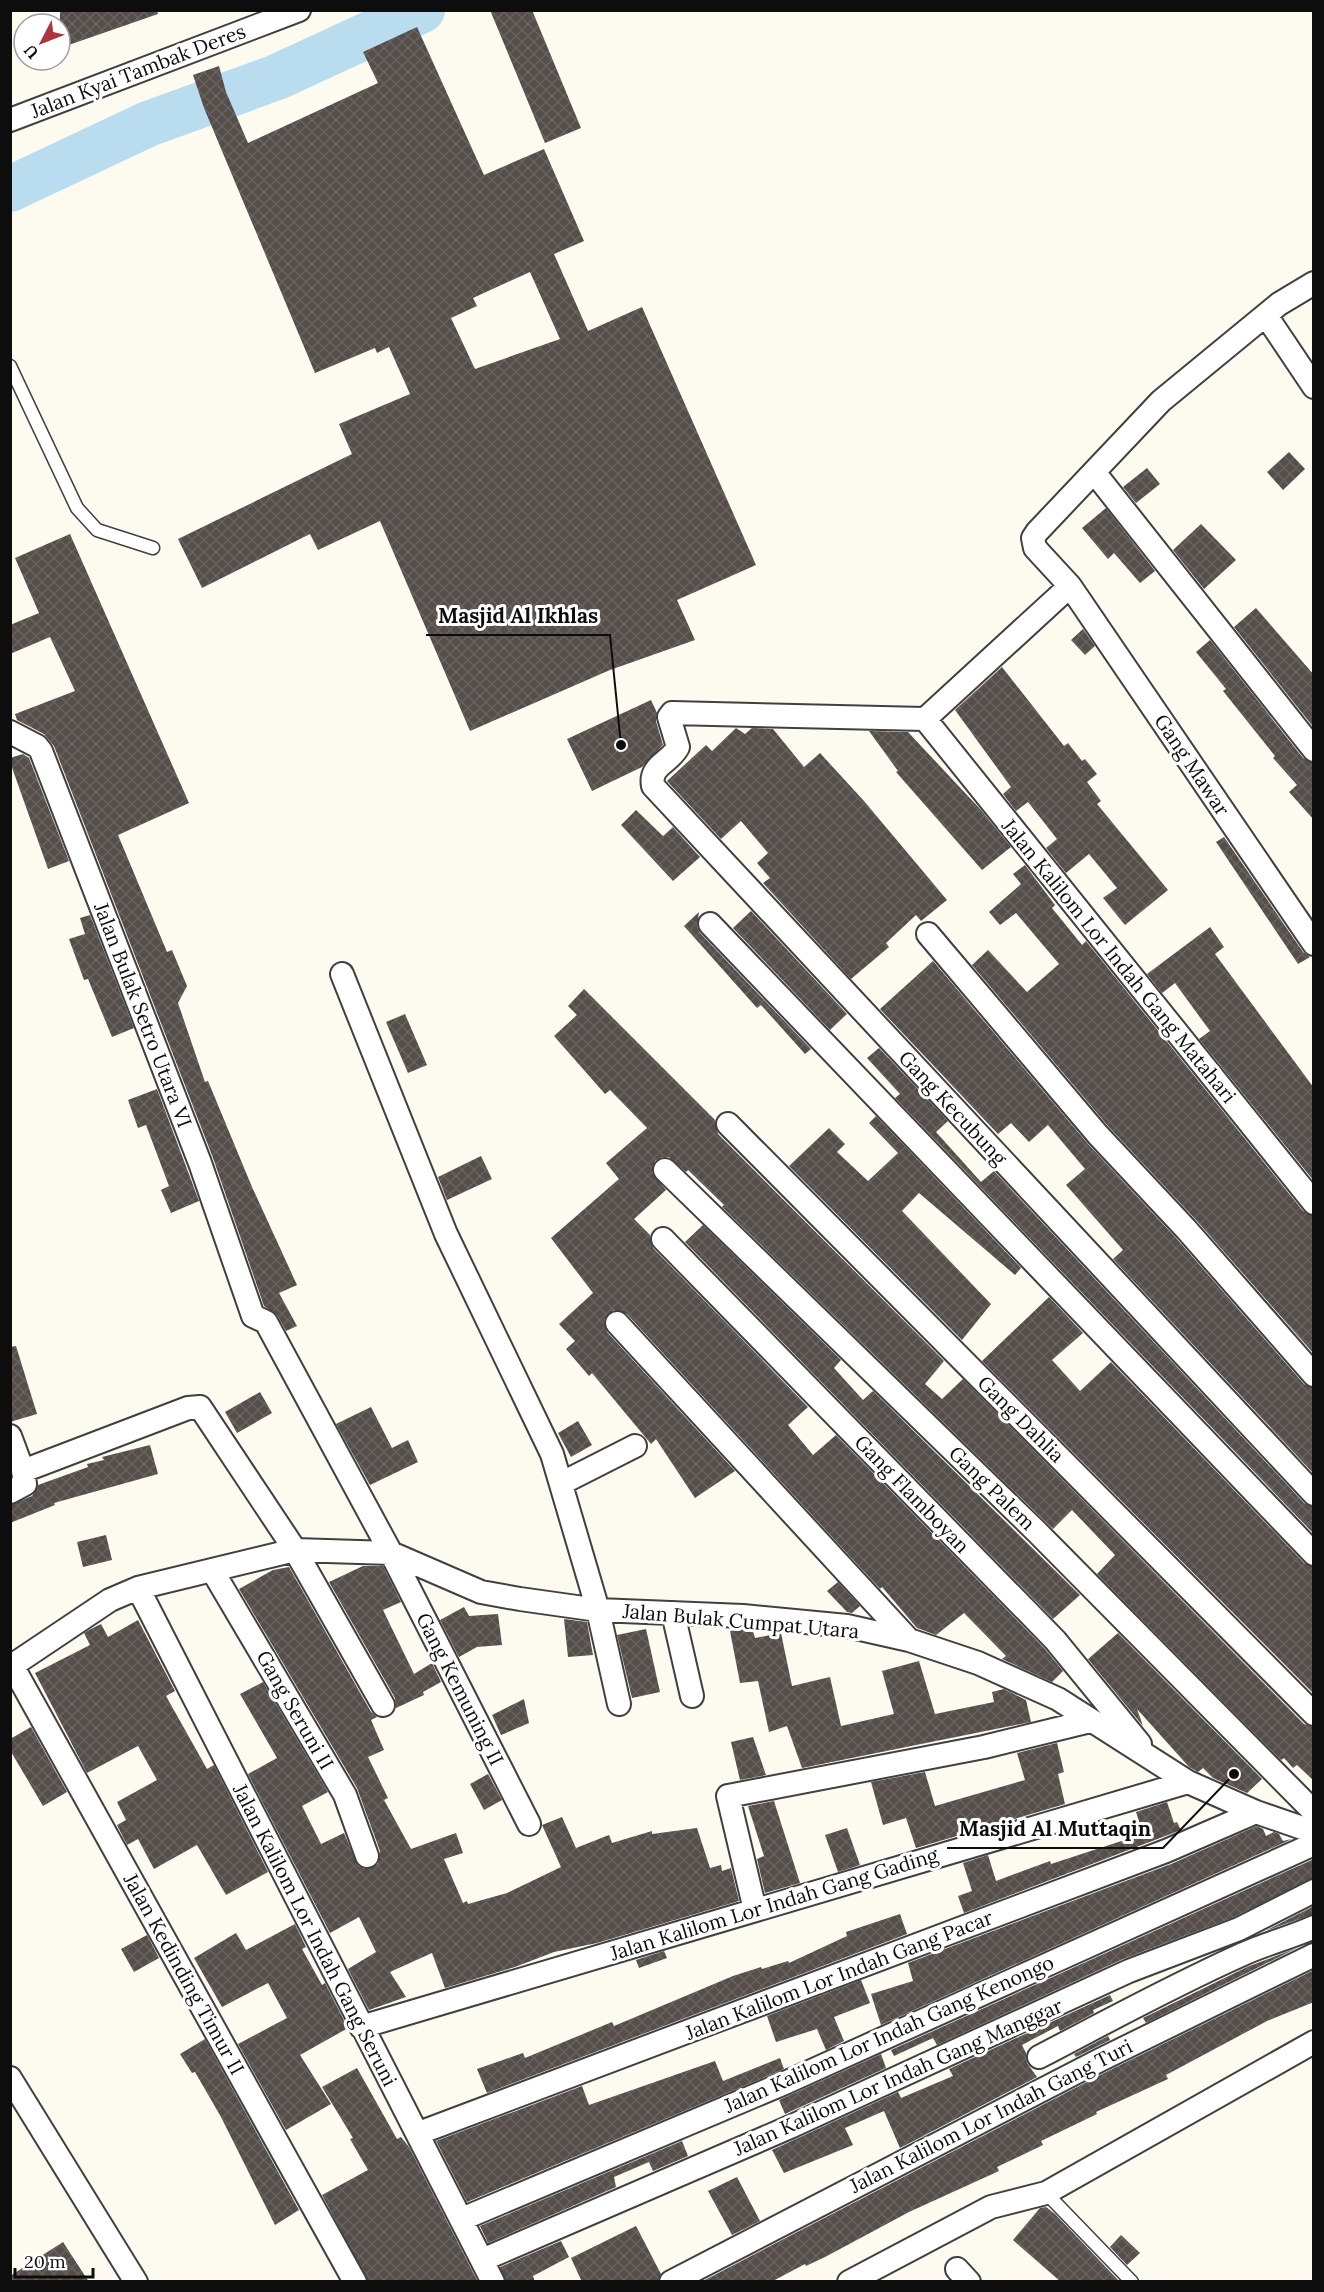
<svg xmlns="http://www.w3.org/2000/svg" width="1324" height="2292" font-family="Lora,serif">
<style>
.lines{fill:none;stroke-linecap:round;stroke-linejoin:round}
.river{stroke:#b9ddef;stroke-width:46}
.building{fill:url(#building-cross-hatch);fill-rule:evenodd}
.service-casing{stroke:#404040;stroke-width:15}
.minor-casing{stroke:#404040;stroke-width:26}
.service{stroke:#fff;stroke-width:12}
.minor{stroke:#fff;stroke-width:22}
.labels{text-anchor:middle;stroke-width:6;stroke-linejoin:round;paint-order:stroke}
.street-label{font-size:20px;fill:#0d0d0d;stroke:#fff}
.leader{fill:none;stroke:#0d0d0d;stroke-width:2}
.callout-dot{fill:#0d0d0d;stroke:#fff;stroke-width:2}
.callout-label{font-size:21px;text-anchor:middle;font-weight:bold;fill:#0d0d0d;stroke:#fff;stroke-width:6;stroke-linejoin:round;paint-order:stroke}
</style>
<defs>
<pattern id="building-cross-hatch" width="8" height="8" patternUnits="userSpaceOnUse" patternTransform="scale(1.5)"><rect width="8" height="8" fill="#554e4b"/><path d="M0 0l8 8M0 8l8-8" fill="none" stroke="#686360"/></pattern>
</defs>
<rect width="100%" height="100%" fill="#fdfaef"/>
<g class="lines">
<path class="river" d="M10,189l138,-65 129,-47 145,-67"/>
</g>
<path class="building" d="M60,10h97l1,4 -98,34z
M490,10h42l49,118 -36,15z
M417,27l67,148 60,-26 40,92 -30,13 34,77 54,-24 114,258 -79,35 18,40 -85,30 -140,61 -90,-210 -62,29 -8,-16 -108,54 -24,-49 174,-85 -13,-30 71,-30 -21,-47 -12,6 -2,-5 -60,25 -111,-265 -11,-33 26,-9 7,26 22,51 130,-60 -15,-31zM530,272l30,67 -85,30 -24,-51 26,-12 -4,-8z
M1289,452l16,17 -22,21 -16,-18z
M1147,468l13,16 -24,19 -13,-16z
M1106,508l49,63 -15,12 -26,-30 -6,6 -26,-31z
M1201,524l35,36 -32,29 -31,-39z
M70,534l119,269 -71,32 49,117 5,-2 15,36 -9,17 27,79 3,-1 44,106 45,98 -18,8 18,33 -11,5 -9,-16 -13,-9 -51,-148 -159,-412 -10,-12 -27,-14 -2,-6 60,-23 -25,-54 -40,17v-29l29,-12 -24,-55z
M1256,608l58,67v53l-80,-101z
M1083,629l12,17 -10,9 -14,-15z
M1210,640l93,118 11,5v57l-25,-28 8,-7 -24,-27 2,-2 -52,-65 3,-2 -30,-37z
M1002,667l62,79 4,-3 14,18 3,-2 12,15 -10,8 14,19 -4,3 71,86 -43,35 -22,-27 14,-10 -28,-34 -23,19 -20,-25 11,-9 -29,-37 -12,9 -13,-17 8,-7 -56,-77z
M651,700l6,13 -1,8 7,24 -21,22 -50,24 -25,-52z
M736,728l9,6 7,-6 21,1 31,38 16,-14 44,48 83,99 -26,21 -5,-6 -30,28 3,4 -38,32 -88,-96 7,-5 -13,-15 11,-10 -27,-32 -20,18 -54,-58 39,-36 6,6z
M869,731l39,1 73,78 30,37 -29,23 -86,-98 2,-1z
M23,754l6,4 40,103 -21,8 -38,-107v-4z
M636,810l27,26 10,-9 27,30 -27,24 -52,-56z
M1224,837l79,115 7,5 -12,7 -82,-122z
M1025,865l30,40 -3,3 30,37 4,-4 217,270 11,5v138l-118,-134 -88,-94 -136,-161 16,-15 39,42 32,-28 -43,-51 -16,12 -11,-13 32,-28 -8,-10z
M751,911l96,103 -17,16 -97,-102z
M699,912l-2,15 3,6 111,116 -6,5 -44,-49 -4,3 -73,-82z
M90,915l44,113 -22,9 -24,-58 -4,1 -15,-41 16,-5 -5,-16z
M1210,927l14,20 -9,7 99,134v93l-115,-142 11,-8 -35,-48 -13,10 -15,-19z
M933,961l155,183 88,94 128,146 10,4v86l-201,-215 10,-9 -57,-65 19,-16 -37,-44 -19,17 -18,-19 -13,11 -118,-125z
M584,989l131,131 3,14 226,227 -19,23 17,15 21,-20 341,345 10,3v54l-17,-16 -4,3 -9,-10 -3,2 -184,-186 18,-19 -43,-45 -19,19 -331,-322 2,-2 -36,-35 -2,2 -17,-15h-7l-7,4 -3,12 14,17 -32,29 16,16 3,13 155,159 -20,18 25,30 23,-20 209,214 18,22 -11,11 -50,-23 4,-3 -42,-43 -28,22 -19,-7 -35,-41 -2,2 -253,-275 -14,-4 -9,10 3,12 128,139 -40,27 -39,-59 -5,5 -59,-71 -3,3 -23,-27 9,-8 -16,-17 34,-31 -42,-55 68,-59 -13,-16 41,-35 -37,-38 -5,4 -51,-58 23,-21 -9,-9z
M405,1014l22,51 -19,8 -22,-51z
M879,1048l69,73 -12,11 45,50 13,-11 310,332 10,4v27l-419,-436 5,-4 -33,-36z
M157,1089l42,112 -28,12 -10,-23 8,-4 -23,-61 -8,3 -10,-28z
M876,1116l145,152 -6,7 -96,-82 -17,18 89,93 -29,36 -173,-174 40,-38 16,16 -8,8 31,29 30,-28 -29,-30z
M481,1156l11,23 -45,21 -9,-23z
M703,1225l138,135 -7,8 29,32 10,-9 207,204 -27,24 -368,-377z
M1049,1297l34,36 -31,27 28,31 31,-29 193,201 10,4v127l-332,-333z
M16,1346l21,68 -27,8v-75z
M260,1392l12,21 -35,20 -12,-21z
M371,1407l21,41 16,-8 10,22 -48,23 -34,-61z
M578,1421l14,24 -21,12 -13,-24z
M150,1445l8,29 -104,29 1,2 -45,18v-18l22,-9 6,-11 50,-18 -1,-3 17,-4 -2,-3z
M106,1535l6,25 -29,7 -6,-25z
M363,1566h20l18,36 -18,8 31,64 18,-11 9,19 -18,10 1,3 -28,13 -1,-10 -66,-116z
M289,1567l82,145 6,5 -6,3 13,30 -16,7 20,41 -4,2 27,49 45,-16 7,20 -19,6 19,44 4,-2 1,3 39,-11 54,-26 -19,-42 20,-8 14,31 33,-13 3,8 40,-12v3l45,-6 13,40 11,-3 1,6 9,-3 8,33 -142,42 -43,9 -39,15 -70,21 -13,-35 -42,19 16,25 -37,13 -21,-41 28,-17 -17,-35 -29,16 -82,-159 29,-16 -37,-64 23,-12 65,110 -26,14 19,38 23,-11 14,33 7,3 13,-5 2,-13 -23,-63 -118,-199 34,-19z
M838,1582l22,24 -8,7 -5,-1 -20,-21z
M464,1607l5,9 29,-2 4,31 -25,2 -18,10 -19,-37z
M564,1619l23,3 6,33 -25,2z
M138,1620l37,71 -9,5 41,73 7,-4 54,107 -42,23 -29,-50 -43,24 -16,-30 -11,6 -10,-20 9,-5 -9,-18 40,-22 -19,-34 -51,27 -52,-100 55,-28 -6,-12 7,-4 10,-5 7,13z
M646,1629l14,63 -28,6 -15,-63z
M742,1629l11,2 2,7 26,-5 11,53 38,-9 11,49 53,-12 -12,-43 37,-10 16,53 59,-12 -2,-10 12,-3 22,11 5,22 -229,46 -15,-42 -18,6 -11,-51 -18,2 -10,-52z
M1118,1633l144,146 -15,14 -34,-15 -10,-10 -5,4 -9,-5 -52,-58 6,17 -55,-67z
M524,1699l5,24 -28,12 -9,-20z
M31,1727l36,65 -24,14 -33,-56v-11z
M753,1737l13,38 -26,5 -9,-38z
M1057,1743l7,29 -6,2 7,30 -149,44 -10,-30 -23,7 -12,-43 54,-10 10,34 90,-26 -8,-27z
M488,1774l14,26 -18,10 -14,-26z
M774,1801l26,82 -35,10 -8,-34 7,-3 -16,-50z
M1167,1802l7,21 3,-1 4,8 -217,83 -6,-17 14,-5 -9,-28 25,-8 8,26 54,-20 1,3 92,-30 -7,-22z
M1257,1826l6,3 3,7 8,-4 5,2 4,7 9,-2 -411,186 -10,-31 42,-13 -5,-18 263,-99z
M847,1828l13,37 -22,7 -13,-37z
M1314,1859v19l-80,39 -111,42 -186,86 -4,-7 -39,18 -3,-6z
M1314,1906v8l-49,17z
M900,1914l7,20 -420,159 -10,-24 46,-16 2,5 87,-36 2,4 119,-50 28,-9 1,2 26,-8 1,2 58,-27 -1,-4z
M295,1924l11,23 -4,2 20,36 3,-2 23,45 -48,27 31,49 -45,26 -48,-86 49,-26 -19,-35 -46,24 -28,-49 42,-25 10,17z
M147,1935l12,23 -25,14 -13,-23z
M1297,1948l-151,75 -3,-5 104,-51z
M664,1951l3,7 -28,10 -3,-8z
M1314,1970v32l-47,19 -101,54 2,4 -72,33 1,2 -56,27 2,4 -46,22 2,4 -90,41 -82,44 -21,10 -1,-2 -34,18h-70l405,-210z
M861,1980l9,23 -36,14 10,24 -18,9 -9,-21 -41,13 -9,-26z
M1110,1995l3,6 -20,9 1,3 -34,18 -2,-5 -36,19 4,8 1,10 10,14 -137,71 -16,-37 -39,17 8,17 -69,28 -12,-23 126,-58 3,6 52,-22 -4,-7z
M1108,2036l2,4 -34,17 -2,-3z
M205,2039l94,171 -24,15 -54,-108 -26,-45 -3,1 -12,-19z
M881,2054l5,14 -101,46 -6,-14z
M780,2058l4,11 -317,133 -31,-61 146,-55 7,19 126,-44 8,20z
M357,2068l40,71 4,-2 8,10 69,135h-110l-46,-87 46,-25 -18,-31 3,-1 -31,-51z
M682,2141l6,15 -35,15 -4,-9 -35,15 2,10 -128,56 -8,-17z
M737,2177l23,44 -28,14 -24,-44z
M1046,2207l9,7 65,68h-59l-48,-42 27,-32z
M636,2226l25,48 -3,8h-76l-11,-24z
M1121,2235l19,18 -13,12 -17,-18z
M561,2241l8,16 -36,19 2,6h-29l-6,-15z
M63,2242l26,40h-79v-6z"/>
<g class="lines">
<g class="service-casing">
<path id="service" d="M10,366l67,142 20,22 56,18
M1046,2193l86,89"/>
</g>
<g class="minor-casing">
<path id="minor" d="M10,120l289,-110
M1314,283l-35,21 -118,97 -124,131 -4,6 2,10 35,38 -145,133 -253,-6 -3,4 9,30c-8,16 -29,18 -25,39l661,708
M1267,317l47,70
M1094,472l220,278
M1070,586l244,358
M925,719l389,484
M10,732l27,14 4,5 159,412 53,153 13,6 125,231 138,271
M710,924l604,630
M928,934l170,201 88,94 128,146
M342,974l104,260 106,220 46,156 21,94
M728,1124l586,590
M665,1170l371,361 278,281
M663,1239l392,401 85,104
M617,1323l292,317
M10,1436l13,35 2,13 -15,8
M23,1471l165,-63 12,-1 95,143 88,155
M562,1483l73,-37
M212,1570l133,225 22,61
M138,1588l355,694
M673,1613l19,83
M10,1667l100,-67 28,-12 157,-38 96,3 90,39 39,7 78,11 145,6 104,10 62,14 69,23 80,36 130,83 68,30 58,20
M13,1667l342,615
M755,1910l-27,-114 256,-49 106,-26
M361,2027l827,-245
M1039,2057c67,-35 133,-71 202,-102 23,-11 49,-17 73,-28
M10,2078l126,204
M419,2133l747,-282 90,-39
M462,2219l325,-137 527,-238
M482,2260l308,-133 339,-156 110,-42 75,-38
M957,2269l12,13
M671,2282l429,-222 214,-105
M849,2282l142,-75 55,-14 268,-151"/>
</g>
<use href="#service" class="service"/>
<use href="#minor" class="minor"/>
</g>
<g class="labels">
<g class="street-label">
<text transform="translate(138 71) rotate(-21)" y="7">Jalan Kyai Tambak Deres</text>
<text transform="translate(1192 765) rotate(56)" y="7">Gang Mawar</text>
<text transform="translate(1119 961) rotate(51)" y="7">Jalan Kalilom Lor Indah Gang Matahari</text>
<text transform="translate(143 1015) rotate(69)" y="7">Jalan Bulak Setro Utara VI</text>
<text transform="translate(953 1108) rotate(47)" y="7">Gang Kecubung</text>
<text transform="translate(1021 1419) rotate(45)" y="7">Gang Dahlia</text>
<text transform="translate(992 1488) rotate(44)" y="7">Gang Palem</text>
<text transform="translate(912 1494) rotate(46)" y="7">Gang Flamboyan</text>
<text transform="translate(741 1621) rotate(5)" y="7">Jalan Bulak Cumpat Utara</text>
<text transform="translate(460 1689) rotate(63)" y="7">Gang Kemuning II</text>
<text transform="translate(295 1710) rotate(60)" y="7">Gang Seruni II</text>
<text transform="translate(774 1904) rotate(-17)" y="7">Jalan Kalilom Lor Indah Gang Gading</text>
<text transform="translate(315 1935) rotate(63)" y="7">Jalan Kalilom Lor Indah Gang Seruni</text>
<text transform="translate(184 1974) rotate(61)" y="7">Jalan Kedinding Timur II</text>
<text transform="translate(839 1975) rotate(-21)" y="7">Jalan Kalilom Lor Indah Gang Pacar</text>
<text transform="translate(889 2034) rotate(-24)" y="7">Jalan Kalilom Lor Indah Gang Kenongo</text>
<text transform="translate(898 2077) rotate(-24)" y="7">Jalan Kalilom Lor Indah Gang Manggar</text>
<text transform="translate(991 2116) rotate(-27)" y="7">Jalan Kalilom Lor Indah Gang Turi</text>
</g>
</g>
<path class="leader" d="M621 745L610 635H426M1234 1774L1163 1848H947"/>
<g class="callout-dot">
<circle cx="621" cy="745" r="6"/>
<circle cx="1234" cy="1774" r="6"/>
</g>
<g class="callout-label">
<text x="518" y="623">Masjid Al Ikhlas</text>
<text x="1055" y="1836">Masjid Al Muttaqin</text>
</g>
<rect width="1324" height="2292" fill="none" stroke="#0d0d0d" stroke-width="24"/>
<g transform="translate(42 42) rotate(228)"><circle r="28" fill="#ffffff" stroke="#9e9e9e" stroke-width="1.5"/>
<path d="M0-4.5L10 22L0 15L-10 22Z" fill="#ae343d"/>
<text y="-9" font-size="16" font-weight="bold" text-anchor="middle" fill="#0d0d0d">U</text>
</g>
<path d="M15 2268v9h78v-9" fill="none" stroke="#0d0d0d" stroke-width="3"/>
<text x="24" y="2268" font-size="18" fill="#0d0d0d" stroke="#ffffff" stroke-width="4.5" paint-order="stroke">20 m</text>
</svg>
